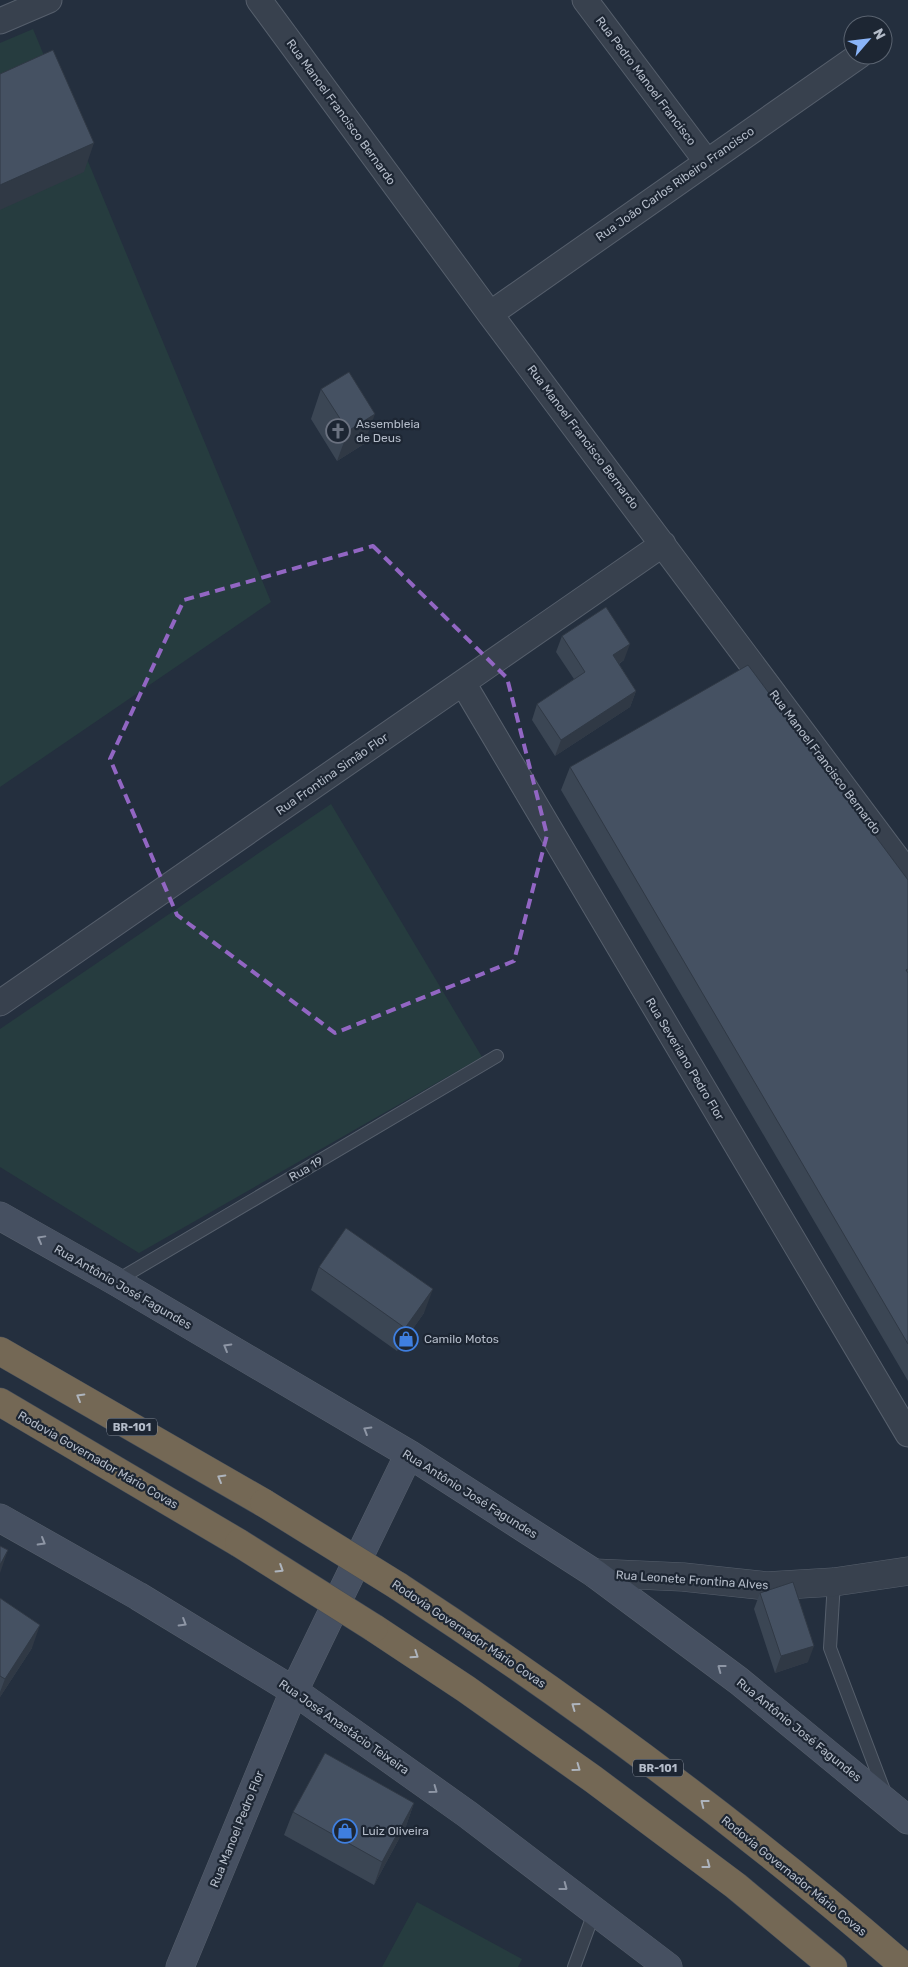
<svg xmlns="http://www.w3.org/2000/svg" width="908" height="1967" font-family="Rubik,sans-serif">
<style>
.green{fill:#263c3f}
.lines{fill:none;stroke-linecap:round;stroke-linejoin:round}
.service-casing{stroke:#565f6c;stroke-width:14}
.minor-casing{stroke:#565f6c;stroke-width:27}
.tertiary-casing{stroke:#565f6c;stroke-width:29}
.secondary-casing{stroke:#565f6c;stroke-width:29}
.motorway-casing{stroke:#434c59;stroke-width:29}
.service{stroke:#38414e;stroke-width:12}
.minor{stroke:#38414e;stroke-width:25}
.tertiary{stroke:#38414e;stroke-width:28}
.secondary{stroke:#465061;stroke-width:28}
.motorway{stroke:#746855;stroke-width:28}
.motorway-bridge-casing{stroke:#434c59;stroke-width:29;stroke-linecap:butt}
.motorway-bridge{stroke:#746855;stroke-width:28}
.wall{fill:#3b4654}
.shaded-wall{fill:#303945}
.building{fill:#455162;stroke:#303945}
.oneway{stroke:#8e96a5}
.oneway2{stroke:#aeb4bd}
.marked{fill:none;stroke:#9266c3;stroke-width:4;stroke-dasharray:10 6;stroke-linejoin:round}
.labels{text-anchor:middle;stroke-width:4.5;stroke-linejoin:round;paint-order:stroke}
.shield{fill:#1d2633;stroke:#878f9c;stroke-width:1}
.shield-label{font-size:11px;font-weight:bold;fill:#b4bcc9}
.street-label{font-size:12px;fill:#b4bcc9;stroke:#1d2633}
.poi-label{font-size:12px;fill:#b4bcc9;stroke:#1d2633;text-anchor:start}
</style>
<rect width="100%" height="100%" fill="#242f3e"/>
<path class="green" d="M33,29l238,573 -271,185v-744z
M331,804l151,253 -343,196 -139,-86v-138z
M417,1902l105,57 -4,8h-136z"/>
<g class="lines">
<g class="service-casing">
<path id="service" d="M116,1281l381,-225
M834,1582l-4,66 55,145
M574,1967l21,-57"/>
</g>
<g class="minor-casing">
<path id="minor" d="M259,0l231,314 418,559
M585,0l122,162
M0,21l49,-21
M490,314l370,-259
M463,683l445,751
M0,1003l663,-459"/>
</g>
<g class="tertiary-casing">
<path id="tertiary" d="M594,1573l89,4 84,9 67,-4 74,-11"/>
</g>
<g class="secondary-casing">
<path id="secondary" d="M0,1216l115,65 294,173 185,119 145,108 169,139
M0,1518l138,78 156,95 173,123 201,153
M180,1967l114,-276 115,-237"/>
</g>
<g class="motorway-casing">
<path id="motorway" d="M0,1351l264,152
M0,1402l239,141
M398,1586c177,116 347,242 507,381
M374,1628l92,61 127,90 143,107 97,81"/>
</g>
<use href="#service" class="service"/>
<use href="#minor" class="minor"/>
<use href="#tertiary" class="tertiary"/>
<use href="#secondary" class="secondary"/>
<use href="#motorway" class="motorway"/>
<g class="motorway-bridge-casing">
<path id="motorway-bridge" d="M264,1503l134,83
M239,1543l135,85"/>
</g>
<use href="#motorway-bridge" class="motorway-bridge"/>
</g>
<path class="wall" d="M321,389l43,55 -27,17 -26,-42z
M562,636l62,24 -5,4 17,27 -6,16 -75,49 -23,-36 5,-16 37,-25 -18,-27z
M570,767l338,113v501l-347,-591z
M319,1267l105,46 -27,38 -86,-61z
M760,1593l48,69 -33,11 -21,-64z
M0,1598l32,50 -32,49z
M414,1803l-8,23 -32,59 -90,-50 9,-23z"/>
<path class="shaded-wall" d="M94,143l-10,29 -84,38v-25z
M375,414l-11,30 -27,17 11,-30z
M630,644l-6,16 -17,11 6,-16z
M636,691l-6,16 -75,49 6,-16z
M433,1289l-9,24 -27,38 8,-23z
M8,1550l-8,23v-8z
M40,1625l-8,23 -32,49v-5l5,-13z
M814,1646l-6,16 -33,11 6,-17z
M414,1803l-8,23 -32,59 8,-23z"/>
<path class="building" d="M53,50l41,93 -94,42v-111z
M349,372l26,42 -27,17 -27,-42z
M606,607l24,37 -17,11 23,36 -75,49 -24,-36 48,-32 -23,-36z
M748,665l160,215v89l-2,1 2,3v371l-338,-577z
M346,1228l87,61 -28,39 -86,-61z
M0,1546l8,4 -8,15z
M793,1582l21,64 -33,10 -21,-63z
M0,1598l40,27 -35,54 -5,-3z
M325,1753l89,50 -32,59 -89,-50z"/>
<defs><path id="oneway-chevron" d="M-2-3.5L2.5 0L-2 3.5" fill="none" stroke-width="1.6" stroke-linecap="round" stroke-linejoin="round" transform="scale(1.25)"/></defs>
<g class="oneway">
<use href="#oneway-chevron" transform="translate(41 1239) rotate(-151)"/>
<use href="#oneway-chevron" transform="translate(227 1347) rotate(-150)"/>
<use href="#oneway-chevron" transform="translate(367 1430) rotate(-149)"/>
<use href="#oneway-chevron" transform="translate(42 1542) rotate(30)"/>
<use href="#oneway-chevron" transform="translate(183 1623) rotate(31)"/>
<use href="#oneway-chevron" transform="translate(721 1668) rotate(-143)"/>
<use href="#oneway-chevron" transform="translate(434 1790) rotate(36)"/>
<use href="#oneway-chevron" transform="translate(564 1887) rotate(37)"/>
</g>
<g class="oneway2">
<use href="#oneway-chevron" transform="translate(80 1397) rotate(-150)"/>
<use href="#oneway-chevron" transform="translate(221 1478) rotate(-150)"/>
<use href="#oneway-chevron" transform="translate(280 1569) rotate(32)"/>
<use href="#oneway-chevron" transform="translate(415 1655) rotate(34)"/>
<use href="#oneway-chevron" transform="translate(575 1706) rotate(-144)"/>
<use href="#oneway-chevron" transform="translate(577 1768) rotate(36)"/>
<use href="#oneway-chevron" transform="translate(704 1803) rotate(-142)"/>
<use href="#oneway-chevron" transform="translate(707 1865) rotate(37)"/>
</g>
<path class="marked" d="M373,546l134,132 40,157 -33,126 -179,72 -158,-118 -67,-156 74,-159z"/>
<defs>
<g id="church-ring" transform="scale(1.25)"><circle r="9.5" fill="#1d2633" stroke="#6b7280" stroke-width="1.5"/><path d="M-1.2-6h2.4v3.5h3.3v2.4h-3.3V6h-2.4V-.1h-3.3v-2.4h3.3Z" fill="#6b7280"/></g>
<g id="shop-ring" transform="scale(1.25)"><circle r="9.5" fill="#1d2633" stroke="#3f7fe0" stroke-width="1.5"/><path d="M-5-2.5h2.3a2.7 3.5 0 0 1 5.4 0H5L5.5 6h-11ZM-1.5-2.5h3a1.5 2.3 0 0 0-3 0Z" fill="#3f7fe0"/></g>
</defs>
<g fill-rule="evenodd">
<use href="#church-ring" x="338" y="431"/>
<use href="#shop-ring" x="406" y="1339"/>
<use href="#shop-ring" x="345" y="1831"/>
</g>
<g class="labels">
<g class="shield">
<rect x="107" y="1418.5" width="50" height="17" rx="4"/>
<rect x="633" y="1759.5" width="50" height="17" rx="4"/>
</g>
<g class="shield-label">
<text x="132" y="1431">BR-101</text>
<text x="658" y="1772">BR-101</text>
</g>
<g class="street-label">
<text transform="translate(646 81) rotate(53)" y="4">Rua Pedro Manoel Francisco</text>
<text transform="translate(341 112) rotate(54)" y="4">Rua Manoel Francisco Bernardo</text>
<text transform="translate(675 184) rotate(-35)" y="4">Rua João Carlos Ribeiro Francisco</text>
<text transform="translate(583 437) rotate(53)" y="4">Rua Manoel Francisco Bernardo</text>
<text transform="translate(825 762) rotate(53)" y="4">Rua Manoel Francisco Bernardo</text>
<text transform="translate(332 774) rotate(-35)" y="4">Rua Frontina Simão Flor</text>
<text transform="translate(685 1059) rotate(59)" y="4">Rua Severiano Pedro Flor</text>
<text transform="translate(306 1169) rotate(-30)" y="4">Rua 19</text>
<text transform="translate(123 1287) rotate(30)" y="4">Rua Antônio José Fagundes</text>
<text transform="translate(98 1460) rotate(30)" y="4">Rodovia Governador Mário Covas</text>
<text transform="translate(470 1494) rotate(32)" y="4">Rua Antônio José Fagundes</text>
<text transform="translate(692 1580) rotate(4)" y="4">Rua Leonete Frontina Alves</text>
<text transform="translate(469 1634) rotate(34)" y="4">Rodovia Governador Mário Covas</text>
<text transform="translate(344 1727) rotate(35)" y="4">Rua José Anastácio Teixeira</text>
<text transform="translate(799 1730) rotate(39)" y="4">Rua Antônio José Fagundes</text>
<text transform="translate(237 1829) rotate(-68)" y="4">Rua Manoel Pedro Flor</text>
<text transform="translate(794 1876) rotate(39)" y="4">Rodovia Governador Mário Covas</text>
</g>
<g class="poi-label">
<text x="356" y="428">Assembleia<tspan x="356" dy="14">de Deus</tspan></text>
<text x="424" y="1343">Camilo Motos</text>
<text x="362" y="1835">Luiz Oliveira</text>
</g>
</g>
<g transform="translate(868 40) rotate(62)"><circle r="24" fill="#1d2633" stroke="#59626f"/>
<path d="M0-4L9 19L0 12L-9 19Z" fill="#8ab4f8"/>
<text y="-8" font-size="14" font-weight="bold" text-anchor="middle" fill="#b4bcc9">N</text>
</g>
</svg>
